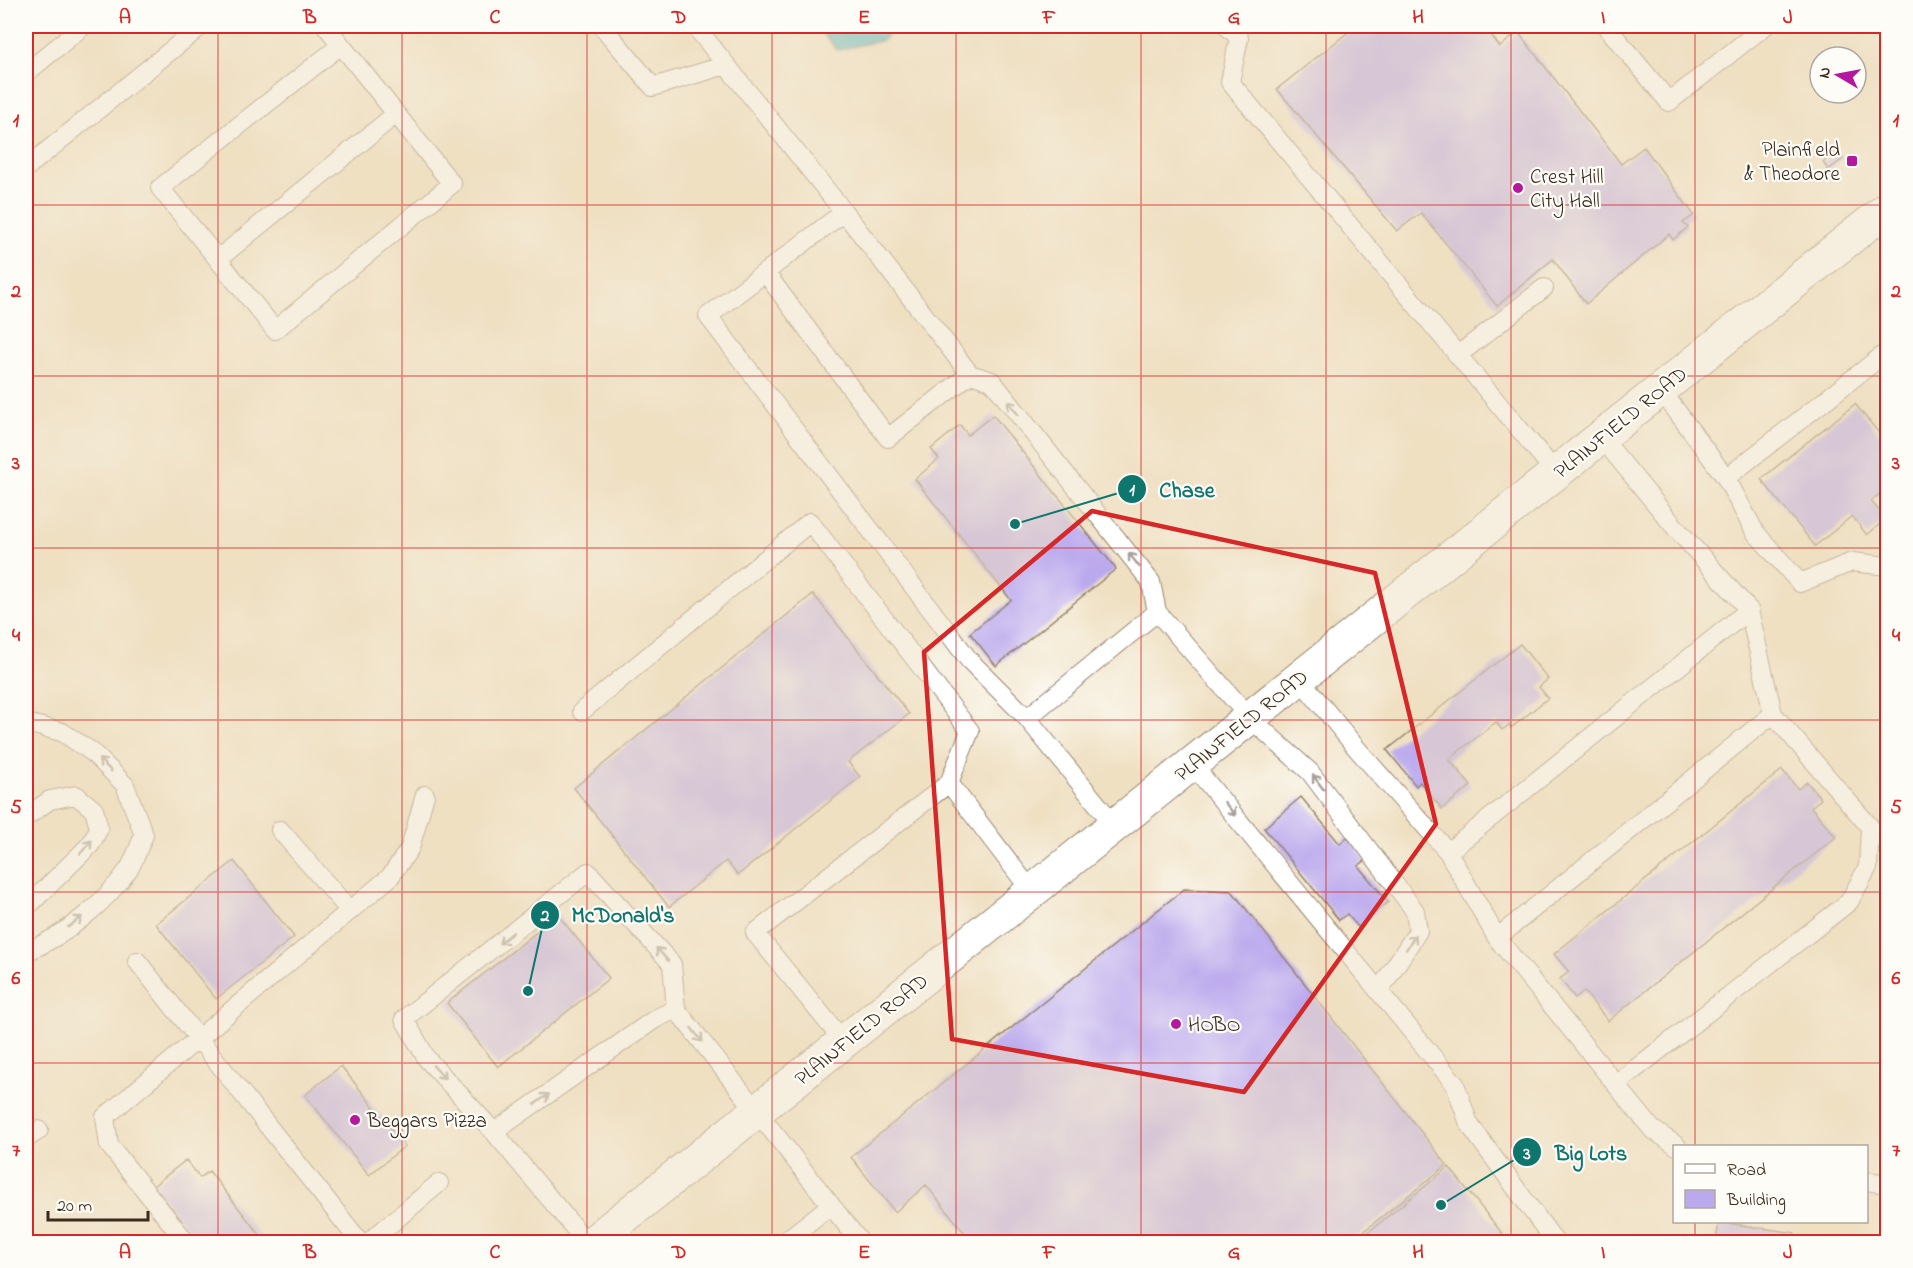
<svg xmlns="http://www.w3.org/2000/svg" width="1913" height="1268" font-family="'Indie Flower',sans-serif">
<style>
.water{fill:#48b6c2;stroke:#427070;stroke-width:1.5}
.building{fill:#bba9ed}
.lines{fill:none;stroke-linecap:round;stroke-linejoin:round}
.lane-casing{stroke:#958570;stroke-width:20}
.primary-casing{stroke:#958570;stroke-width:35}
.lane{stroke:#fff;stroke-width:18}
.primary{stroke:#fff;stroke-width:33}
.oneway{stroke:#a79f9a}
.marked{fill:none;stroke:#d62828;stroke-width:4.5;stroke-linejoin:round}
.grid{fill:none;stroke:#d62828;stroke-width:1.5;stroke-opacity:0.55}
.poi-dot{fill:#b5179e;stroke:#fdfcf7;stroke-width:2}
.labels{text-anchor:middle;stroke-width:4.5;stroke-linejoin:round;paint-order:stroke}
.poi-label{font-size:21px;fill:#3b2a1e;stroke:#fdfcf7;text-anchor:start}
.street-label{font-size:21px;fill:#3b2a1e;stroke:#fdfcf7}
.leader{fill:none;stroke:#0f766e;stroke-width:2}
.callout-dot{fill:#0f766e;stroke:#fdfcf7;stroke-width:2}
.mark-label{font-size:18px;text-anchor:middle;font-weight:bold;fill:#fff}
.callout-label{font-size:22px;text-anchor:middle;font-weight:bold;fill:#0f766e;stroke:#fdfcf7;stroke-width:4.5;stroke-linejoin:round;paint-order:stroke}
.neatline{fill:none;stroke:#d62828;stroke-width:2}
.grid-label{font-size:20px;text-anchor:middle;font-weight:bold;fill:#d62828}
</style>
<rect width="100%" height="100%" fill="#fdfcf7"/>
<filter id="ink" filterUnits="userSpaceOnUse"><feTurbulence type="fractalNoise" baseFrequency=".0167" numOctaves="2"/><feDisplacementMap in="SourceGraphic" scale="12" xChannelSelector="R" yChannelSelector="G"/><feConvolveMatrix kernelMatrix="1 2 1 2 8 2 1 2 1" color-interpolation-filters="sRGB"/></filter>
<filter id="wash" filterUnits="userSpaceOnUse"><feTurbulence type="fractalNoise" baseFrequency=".008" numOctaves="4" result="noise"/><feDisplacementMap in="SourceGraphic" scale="24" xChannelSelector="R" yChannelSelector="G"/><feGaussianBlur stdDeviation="1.35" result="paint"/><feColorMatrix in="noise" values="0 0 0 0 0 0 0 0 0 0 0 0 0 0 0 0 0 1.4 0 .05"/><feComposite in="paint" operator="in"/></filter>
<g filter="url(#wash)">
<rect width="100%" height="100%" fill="#efe0c2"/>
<path class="water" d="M816,26h79l-12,14 -46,10z"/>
<g id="blocks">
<path class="building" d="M1356,26h128l16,21 18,-15 103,132 23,-17 50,68 -11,8 5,4 -15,13 -4,-6 -83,70 -33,-45 -56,47 -76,-93 -24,18 -120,-142z
M1838,152l5,7 -15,11 -5,-8z
M1855,404l33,40v43l-17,14 15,18 -19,16 -15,-19 -37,30 -54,-67z
M993,415l123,154 -120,97 -26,-33 41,-33 -96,-121 24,-20 -8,-10 29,-24 8,10z
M813,594l96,120 -61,48 12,15 -122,98 -12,-14 -57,46 -95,-119z
M1520,644l28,35 -9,8 9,11 -37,30 -2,-3 -7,5 -6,-8 -47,37 22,27 -29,23 -22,-27 -4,4 -29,-36z
M1782,770l16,19 9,-7 14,17 -10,8 25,30 -228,184 -24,-30 -9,7 -15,-19 9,-7 -15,-18z
M1301,797l39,47 7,-7 19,23 -8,6 30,36 -30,25 -11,-13 -8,6 -75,-92z
M234,861l60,76 -78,62 -60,-75z
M1184,889l48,2 215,274 -97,77h-378l-46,-57 -31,27 -44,-55z
M558,915l51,63 -111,89 -51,-64z
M341,1066l64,80 -36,29 -64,-80z
M186,1160l14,18 9,-7 55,69 -3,2h-72l-13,-16 6,-5 -29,-35z
M1449,1167l60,75h-153z
M1719,1222l76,11 -1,9h-78z"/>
</g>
</g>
<g filter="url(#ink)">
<use href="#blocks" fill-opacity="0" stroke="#958570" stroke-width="1.5"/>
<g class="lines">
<g class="lane-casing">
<path id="lane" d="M326,26l126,158 -177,146 -115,-142 181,-143
M602,26l51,61 73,-22
M695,26l149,186
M1227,26l12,12 -9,44 326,391
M1606,26l63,76 96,-76
M26,73l57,-47
M26,168l175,-142
M218,259l178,-145
M765,272l123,166 82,-64 -126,-162 -136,104 261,344 58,58
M1458,355l86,-67
M970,374l22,7 159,201 6,30
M1661,390l65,88 162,-127
M1726,478l29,54 45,51 52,-21 36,4
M1749,610l24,104
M1299,678l59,72 90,102 301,-242 -75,-84 -73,-89
M582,711l228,-189 160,209 -21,52 -194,150 89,109
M26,723l36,9 30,20 33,33 19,50c-5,11 -9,24 -15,34 -25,35 -64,67 -103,83
M1192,764l263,320 14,40 86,118
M949,783l83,109
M26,817l24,-17 26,-5 18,15 5,18 -8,16 -61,60
M1115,826l-88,-108 130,-106 93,106 60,54 105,139 3,20 -39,60
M280,830l70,81
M1448,852l49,86 155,191 25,17
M1497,938l276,-224 97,113 -2,40 -19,35 -233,182
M137,961l223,281
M494,1132l161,-113 21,-10 184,233
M26,1139l13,-9
M1866,1181l22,3
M186,1242l-77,-97 -4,-28 285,-240 20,-29 15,-53
M369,1242l70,-59
M586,1242l-92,-110 -67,-73 -23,-40 184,-147 84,92 4,45
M784,1242l47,-37"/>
</g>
<g class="primary-casing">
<path id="primary" d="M593,1242l1295,-1034"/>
</g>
<use href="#lane" class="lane"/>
<use href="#primary" class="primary"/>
</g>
<defs><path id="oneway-shaft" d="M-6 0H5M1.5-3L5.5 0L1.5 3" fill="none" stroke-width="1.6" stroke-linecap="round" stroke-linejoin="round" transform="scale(1.5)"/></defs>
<g class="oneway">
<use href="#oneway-shaft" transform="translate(1013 408) rotate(-128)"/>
<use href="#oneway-shaft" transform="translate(1134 560) rotate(-128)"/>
<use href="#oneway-shaft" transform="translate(105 765) rotate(-135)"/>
<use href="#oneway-shaft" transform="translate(1318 782) rotate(-127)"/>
<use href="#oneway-shaft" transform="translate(1230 809) rotate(51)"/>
<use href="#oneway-shaft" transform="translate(86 847) rotate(-49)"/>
<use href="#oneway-shaft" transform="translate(75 922) rotate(-37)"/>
<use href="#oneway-shaft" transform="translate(506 938) rotate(141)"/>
<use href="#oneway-shaft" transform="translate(1411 942) rotate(-57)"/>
<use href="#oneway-shaft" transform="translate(662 954) rotate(-132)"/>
<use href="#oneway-shaft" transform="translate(697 1035) rotate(51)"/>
<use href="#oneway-shaft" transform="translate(439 1072) rotate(47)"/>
<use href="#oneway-shaft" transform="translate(542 1099) rotate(-35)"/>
</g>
</g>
<path d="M0 0H1913V1268H0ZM1092,511l283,62 61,251 -192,268 -292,-53 -28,-387z" fill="#efe0c2" fill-opacity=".55" fill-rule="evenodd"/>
<path class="marked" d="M1092,511l283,62 61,251 -192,268 -292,-53 -28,-387z"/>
<path class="grid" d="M218,26v1216M402,26v1216M587,26v1216M772,26v1216M956,26v1216M1141,26v1216M1326,26v1216M1511,26v1216M1695,26v1120M26,205h1862M26,376h1862M26,548h1862M26,720h1862M26,892h1862M26,1063h1862M1695,1222v20"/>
<g class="poi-dot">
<rect x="1846" y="155" width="12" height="12" rx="3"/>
<circle cx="1518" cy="188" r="6"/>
<circle cx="1176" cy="1024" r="6"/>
<circle cx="355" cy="1120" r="6"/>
</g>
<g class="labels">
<g class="poi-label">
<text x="1840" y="156" text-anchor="end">Plainfield<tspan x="1840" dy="24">&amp; Theodore</tspan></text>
<text x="1530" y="183">Crest Hill<tspan x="1530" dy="24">City Hall</tspan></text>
<text x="1188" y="1031">HOBO</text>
<text x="367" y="1127">Beggars Pizza</text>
</g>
<g class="street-label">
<text transform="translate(1620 422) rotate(-39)" y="7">PLAINFIELD ROAD</text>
<text transform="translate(1241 725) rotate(-39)" y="7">PLAINFIELD ROAD</text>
<text transform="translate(861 1029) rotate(-39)" y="7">PLAINFIELD ROAD</text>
</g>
</g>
<path class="leader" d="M1015 524L1132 489M528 991L545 915M1441 1205L1527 1152"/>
<g class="callout-dot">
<circle cx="1015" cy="524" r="6"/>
<circle cx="528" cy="991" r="6"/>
<circle cx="1441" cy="1205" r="6"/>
<circle cx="1132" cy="489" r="15"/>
<circle cx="545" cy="915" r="15"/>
<circle cx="1527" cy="1152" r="15"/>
</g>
<g class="mark-label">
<text x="1132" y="495">1</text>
<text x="545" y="921">2</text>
<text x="1527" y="1159">3</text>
</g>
<g class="callout-label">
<text x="1187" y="497">Chase</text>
<text x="623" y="922">McDonald's</text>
<text x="1591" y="1160">Big Lots</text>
</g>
<rect width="1913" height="1268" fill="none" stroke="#fdfcf7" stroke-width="66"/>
<rect x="1673" y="1145" width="195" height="78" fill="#fdfcf7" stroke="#afa8a0" stroke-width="1.5"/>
<rect x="1685" y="1164" width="30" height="9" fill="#ffffff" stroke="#afa8a0" stroke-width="1.5"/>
<text x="1727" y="1175" font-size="18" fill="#3b2a1e">Road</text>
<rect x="1685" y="1190" width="30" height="18" fill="#bba9ed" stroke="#afa8a0" stroke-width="1.5"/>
<text x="1727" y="1205" font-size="18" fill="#3b2a1e">Building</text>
<g transform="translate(1838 75) rotate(280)"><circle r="28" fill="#fdfcf7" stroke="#afa8a0" stroke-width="1.5"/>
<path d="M0-4.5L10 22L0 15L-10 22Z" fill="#b5179e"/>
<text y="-9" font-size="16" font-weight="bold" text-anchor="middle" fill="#3b2a1e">N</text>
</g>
<path d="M48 1211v9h100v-9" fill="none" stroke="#3b2a1e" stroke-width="3"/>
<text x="57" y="1211" font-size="18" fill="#3b2a1e" stroke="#fdfcf7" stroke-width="4.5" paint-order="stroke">20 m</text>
<rect x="33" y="33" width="1847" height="1202" class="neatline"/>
<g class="grid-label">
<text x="125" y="23">A</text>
<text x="310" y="23">B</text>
<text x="495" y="23">C</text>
<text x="679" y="23">D</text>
<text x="864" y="23">E</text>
<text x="1049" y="23">F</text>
<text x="1234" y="23">G</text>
<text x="1418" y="23">H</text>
<text x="1603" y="23">I</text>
<text x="1788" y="23">J</text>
<text x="16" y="126">1</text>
<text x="1896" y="126">1</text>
<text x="16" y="297">2</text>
<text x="1896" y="297">2</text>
<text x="16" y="469">3</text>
<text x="1896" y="469">3</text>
<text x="16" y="641">4</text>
<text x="1896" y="641">4</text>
<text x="16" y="813">5</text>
<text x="1896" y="813">5</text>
<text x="16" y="984">6</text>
<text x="1896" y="984">6</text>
<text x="16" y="1156">7</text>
<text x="1896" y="1156">7</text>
<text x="125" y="1258">A</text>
<text x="310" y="1258">B</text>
<text x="495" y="1258">C</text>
<text x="679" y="1258">D</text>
<text x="864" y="1258">E</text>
<text x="1049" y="1258">F</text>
<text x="1234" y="1258">G</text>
<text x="1418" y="1258">H</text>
<text x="1603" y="1258">I</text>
<text x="1788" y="1258">J</text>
</g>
</svg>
